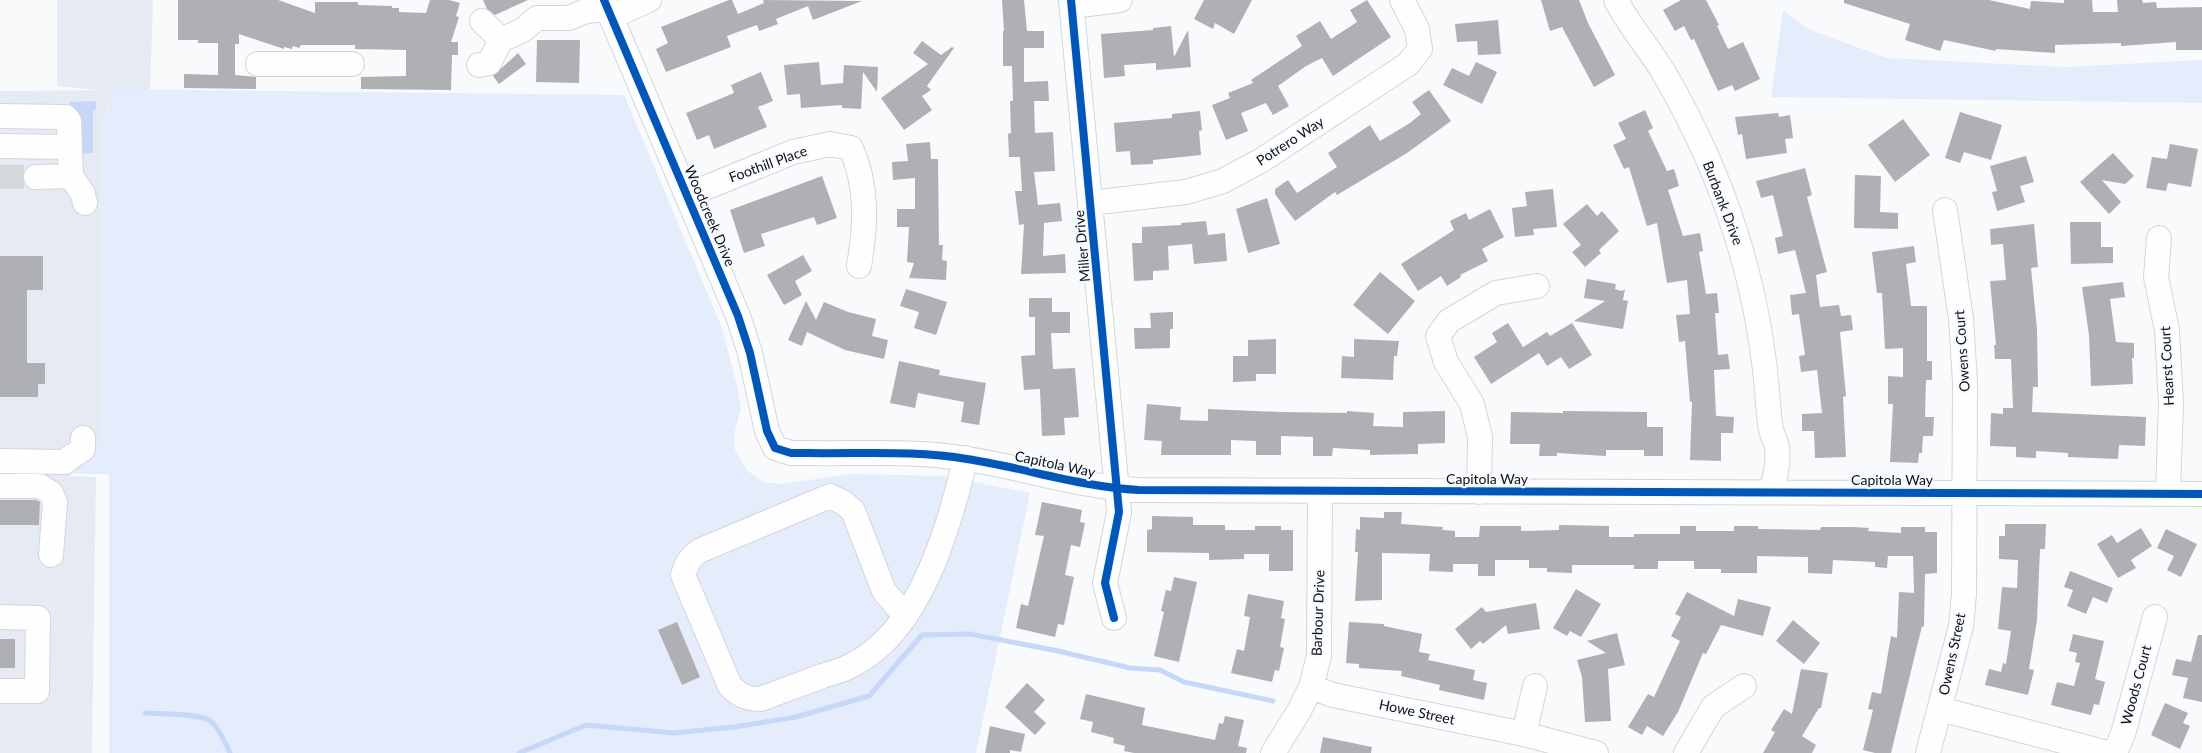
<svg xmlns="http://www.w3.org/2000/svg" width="2202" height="753" font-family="Lato,sans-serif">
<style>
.built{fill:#e6ebf3}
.green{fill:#e5edfc}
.water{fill:#c6d7f7}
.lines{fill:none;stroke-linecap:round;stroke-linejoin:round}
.stream{stroke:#c6d7f7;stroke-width:5}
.building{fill:#aeb0b3}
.minor-tunnel{stroke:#d5d7da;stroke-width:24;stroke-dasharray:24 12;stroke-linecap:butt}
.minor-casing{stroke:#d3d5d9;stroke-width:26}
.minor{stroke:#fefeff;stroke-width:24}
.cycleway-casing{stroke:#f6f9fe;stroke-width:11}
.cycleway{stroke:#0057b8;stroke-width:8}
.labels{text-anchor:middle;stroke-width:4.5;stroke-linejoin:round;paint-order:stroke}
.street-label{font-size:14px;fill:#0f1116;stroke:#f6f9fe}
</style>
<rect width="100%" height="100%" fill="#f8fafc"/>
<path class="built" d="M57,0h96l-3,90h-42l-8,356 -28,12 -1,18 25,1 -4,276h-92v-662l99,-1 -42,-4z"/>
<path class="green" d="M1783,10l27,20 77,28 178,9 137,-7v43l-431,-6z
M108,89l516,6 98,233 15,58 4,22 -7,27 1,15 13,21 15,11 19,2 69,-10 93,2 86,17 -54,260h-867v-279h-35v-14l15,-13 11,-1 1,-330 7,-1z"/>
<path class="water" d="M96,101v9h-3v43l-23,1 -1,-52z"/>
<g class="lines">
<path class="stream" d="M145,713c14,1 58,0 67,9 8,8 13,21 18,31
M519,753l67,-28 88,8 60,-6 62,-10 73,-21 53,-61 48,-1 88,17 72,17 30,2 24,12 89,19"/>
</g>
<path class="building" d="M178,0h100l37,13v-11h43v3l34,1v2h7v4l27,1 4,-13h19l11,3 -4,13 3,1 -8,25h7v13h-6l-1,35 -90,-1v-12l45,-1v-26l-51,-1v-4h-54l-2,3 -6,-2 -1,3 -8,-2v2l-45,-15v10h-4v31l21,2v12l-72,-1v-14l34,1v-32h-20v-3h-20z
M483,0h45l-33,15 -8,-6z
M729,0h3l6,14 26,-11 -1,-3 99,1 -49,19 -5,-14 -32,13 2,5 -19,7 -2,-6 -30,11 4,11 -65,25 -10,-23 12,-6 -7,-16z
M1002,0h22l3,31h17v17h-20v34l24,-1 1,20h-15l1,32 18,-1 2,39 -21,1 4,33 22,-2 2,18 -18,2 -1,33 22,-2 1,19 -45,1 3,-50 -5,1 -4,-34h7l-2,-34h-11l-1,-23 3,-1 -1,-32h3l-1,-35h-9v-35h1z
M1204,0h48l-18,34 -19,-11 -2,6 -19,-10z
M1367,0l24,37 -58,39 -11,-18 -16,8 -28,20 11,20 -16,9 -7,-12 -25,10 7,18 -22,9 -14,-35 18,-7 -2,-5 25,-10 -2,-3 51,-34 -6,-10 24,-15 11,18 26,-17 -7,-12z
M1541,0h38l9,23 27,52 -21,12 -32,-60 -12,4z
M1681,0h25l13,25 -2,1 11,23 15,-7 17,37 -25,12 -3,-6 -14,6 -24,-52 -3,1 -7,-14 -9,5 -12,-21z
M1844,0h145l41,9 1,-8 33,2v-3h28l1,12h25l-1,-12h25l1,3 13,-1 1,6 45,-1v43h-26v-8l-55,4v-3l-66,2v8l-59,-4v2l-52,-11 -4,11 -35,-11 5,-16 -66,-21z
M1498,20l3,34 -23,1 -1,-14 -20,1 -2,-18z
M1171,26l3,31 14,-27 3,37 -35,3v-7l-32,2 1,11 -21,2 -3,-44 52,-4v-2z
M537,40h43l-1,43 -43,-1z
M922,41l19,14 11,-8 2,1 -27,38 4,4 -9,6 10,14 -28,20 -23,-32 47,-34 -15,-11z
M518,53l8,11 -27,20 -6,-8z
M819,62l2,23 22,-2 1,-18 34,2 -1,25 -14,-20 -2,37 -19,-1v-3l-41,3 -1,-14 -13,1 -3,-30z
M1476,62l21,10 -15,32 -39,-19 9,-17 17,8z
M761,72l12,29 -15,6 9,20 -53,22 -5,-14 -12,5 -11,-27 48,-20 -3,-8z
M1429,90l22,31 -44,32 -70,42 -2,-3 -40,29 -20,-27v-5l13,-9 9,13 40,-26 -9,-14 42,-28 10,16 30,-18 11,-9 -9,-12z
M1645,110l8,18 -5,3 19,40 7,-2 5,17 -11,4 15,46 17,-3 3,18 -4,1 7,42 11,-1 2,20h-4l3,42 10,-1 2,15 -16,1 2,46 18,1 -1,16h-12v28l-31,-1 2,-58h-2l-5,-61 -6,1 -3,-27 14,-1 -3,-34 -20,3 -10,-60 -10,3 -18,-59 -5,2 -11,-24 13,-6 -8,-16z
M1200,111l2,19 -3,1 2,24 -48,5v4l-22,1 -1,-14 -14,1 -2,-29 58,-5v-4z
M1960,112l42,13 -11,35 -27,-8 -4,11 -15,-5z
M1778,113l1,4 11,-2 3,23 -8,1 2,14 -41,6 -4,-25 -4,1 -3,-18z
M1903,119l27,36 -35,27 -27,-37z
M930,142l1,17h7l1,86h4l-1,15 5,1 -1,19 -37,-2 5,-15 -7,-1 2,-35h-12v-18h18v-31l-22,2 -1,-18 16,-1 -2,-17z
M2170,144l28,5 -7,38 -23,-4 -2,8 -20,-3 6,-31 15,2z
M2113,153l21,23 -9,8 -23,-4 19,22 -12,12 -29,-32z
M2026,156l8,26 -14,4 5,16 -28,9 -5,-19 5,-1 -7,-25z
M1805,168l7,27 -5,2 20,75 -11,3 4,32 19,-2 2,11 10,-1 2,15 -13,2 6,64 -3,1 3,60 -31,1 -1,-27h-12v-17l20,-1 -5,-43 -16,2 -2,-16 6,-1 -6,-41 -7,1 -2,-20 16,-2 -11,-43 -17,4 -3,-16 8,-2 -10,-41 -12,3 -5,-17z
M1855,175l26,1 -1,36 18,1v16l-44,-1z
M822,176l15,42 -20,7 -3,-8 -53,17 4,12 -21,7 -14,-43z
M1553,189l4,38 -24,2 1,6 -19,2 -3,-29 15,-2 -2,-14z
M1267,198l13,46 -32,9 -12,-44z
M1587,204l10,12 5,-5 17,20 -20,19 2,3 -16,14 -13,-15 9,-7 -18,-21z
M1490,209l14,28 -22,12 6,12 -28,14 1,2 -14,9 -6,-10 -23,15 -17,-27 53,-34 -4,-9 16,-8 3,7z
M1206,221l2,14 17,-2 2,28 -33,3 -2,-20 -24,2 1,24 -16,1v9l-19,1 -2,-38h10v-16l39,-2v-2z
M2070,222h31v25h12v16l-42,1z
M2034,224l4,43 -7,1 6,61 1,58h-5l-1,25 114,5 -1,29 -26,-1 -1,14 -50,-2v-4l-32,-2v7l-20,-1v-10l-26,-1 1,-33 12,1v-6h10l-2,-49h-16l-1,-14h2l-6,-64 16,-1 -3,-36 -12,1 -1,-16z
M1914,246l2,16 -10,2 5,42h16v55h5v19h-6l-1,37h9l-1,19h-10l-1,17h-3l-1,10 -28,-1 3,-58h-5v-28l15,1v-29l-18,1 -3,-56h-5l-5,-41z
M803,255l9,16 -17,10 7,14 -18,10 -17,-30z
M0,256h43v34h-16v73h18v21h-7v13h-38z
M1380,272l35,29 -27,33 -35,-29z
M1587,279l29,5 -1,5 7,2 3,-2 -2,11 5,1 -5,28 -49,-8 31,-20 -21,-3z
M2123,282l2,15 -15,2 6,43 18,1v15h-2l1,26 -42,2 -2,-51 -7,-48z
M906,289l41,13 -11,33 -22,-7 5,-16 -19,-6z
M1029,298h23v14h18v21h-19l2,36 22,-1 4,49 -15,1 1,17 -23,1 -2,-47 -16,1 -3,-34 14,-1v-38h-6z
M806,301l10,19 8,-18 24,10 28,7 -4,17 16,4 -4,19 -39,-9 -38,-18 -5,14 -14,-6z
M1173,312v17h-3v19l-35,1 -1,-21h17l-1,-15z
M1508,323l15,24 24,-15 3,4 22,-13 20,32 -23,14 -8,-12 -14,9 -8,-13 -48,31 -17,-27 23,-15 -5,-9z
M1276,339v35h-20v7l-23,1v-26h15v-16z
M1354,339l45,2 -2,15h-3l-1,24 -52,-2 1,-22 12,1z
M899,361l41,9 -1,5 47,8 -7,42 -18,-3 3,-20 -46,-9 -3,15 -25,-5z
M1147,404l34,3 -1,13 28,1v-12l73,3 66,1v-2l27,2 -1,13 30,1v-15l42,-1v32l-27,1v10l-48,1v-5l-37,-2 -1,8h-19v-19l-32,-1v19h-25v-14l-25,-1v15h-70l1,-14 -18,-1z
M1563,411l84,1v15h16v29h-19v-6h-38v6l-49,-3v3h-18l1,-12h-30l1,-32 52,1z
M0,500h36l4,2 -1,23h-39z
M1042,502l40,8 -2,12 5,1 -5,24 -9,-2 -6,30 9,2 -10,48 -6,-1 -3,13 -39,-9 5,-24 7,2 16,-70 -9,-1z
M1384,512h18l-1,12 42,3 -1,3 13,1v6h24l1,-11h41v5l38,-1v-5l50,1v11h25v-3h46v-8h16v5h38v-5h24v3l62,1 1,-3h33l15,1 -1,3 33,2v-6h24v5h12v41l-12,1 -1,53 -2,-1 -31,127h-16l-12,-3 10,-40 -5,-1 4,-17 9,2 10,-58 6,2 2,-46 15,1 -1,-37h-25l-1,12 -12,-1v-5l-42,-2 -1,14 -24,-1v-16l-51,-1v17h-36v-4h-27v-8h-36v8h-24v-4h-62v8l-25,-1v-4h-18v-8h-34v16h-17v-12h-25v8l-24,-1 1,-17 -48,-1v47l-27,1 3,-49h-3l1,-23 4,1v-13l24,1z
M1152,516l41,1v8h32v5h30v-4h26v4h12v41h-24v-17h-25v5l-35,1v-7l-62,-1v-22l5,-1z
M2005,524h41l-1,25h-5l-3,71 -8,49 5,1 -6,25 -43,-10 4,-16 12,3 2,-9 3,1 5,-33 -13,-2 4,-42 15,1 1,-28 -19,-1v-23h6z
M2141,528l11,18 -21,14 5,8 -18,10 -21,-34 15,-9 5,8z
M2166,529l31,15 -16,33 -14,-7 7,-14 -17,-8z
M2070,571l43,17 -6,15 -14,-6 -7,17 -19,-8 6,-16 -9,-3z
M1174,577l23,5 -18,80 -25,-6 10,-44 -3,-1 5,-21 5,1z
M1576,589l25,15 -20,33 -11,-6 -3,5 -14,-8z
M1687,592l47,24 4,-17 33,8 -8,29 -42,-11 -15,29 -3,-1 -25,59 -15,24 -16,-10 -5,9 -14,-8 20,-33 6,3 26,-56 -9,-5 10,-19 -6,-3z
M1248,594l36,7 -3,17 4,1 -5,28 4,1 -5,23 -4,-1 -3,12 -41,-9 6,-24 7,2 6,-34 -6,-1z
M1536,603l4,26 -32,5 -2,-9 -23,19 -3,-3 -9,8 -16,-20 27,-22 4,5z
M1793,620l27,23 -16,21 -28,-23z
M677,622l23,55 -18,8 -24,-55z
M1349,622l35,2v2l38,8 -3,18 11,2 -2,6 47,10 -2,10 14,3 -3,17 -45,-10 1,-5 -39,-9 1,-5 -43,-3v-4l-13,-1z
M1617,633l8,32 -17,4 3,52 -26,1 -3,-45 -5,-17 29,-7 -19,-12z
M2073,634l31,7 -9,38 10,3 -6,23 -5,-1 -3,11 -40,-10 6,-23 17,4 6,-23 -5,-1 2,-9 -8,-2z
M2198,635h4v67l-19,-4 5,-20 -16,-3 4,-16 15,3z
M0,639h15v29h-15z
M1801,669l27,4 -7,35h-2l-17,28 14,9 -4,8h-49l12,-21 -4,-2 13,-21 8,5z
M1027,683l18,17 -11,12 12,11 -11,12 -30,-28z
M1086,694l59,14 -3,17 73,15 4,-17 4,1 2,-8 19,4 -6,26 9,2 -1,5h-112l-10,-2 1,-5 -12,-3 1,-5 -23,-6 2,-10 -13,-3z
M2165,703l23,10 -5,10 7,3 -10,23 -29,-14z
M990,726l35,8 -4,18 -11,-2v3h-25z
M1323,737l49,10 -1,6h-51z"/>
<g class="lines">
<path class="minor-tunnel" d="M0,177h36"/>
<g class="minor-casing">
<path id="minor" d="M604,0l134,316 12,37 17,78 8,17 16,5h17c53,1 107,-3 159,6 58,9 114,28 172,31l1063,4
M1071,0l48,512 -14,71 9,35
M1616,0c13,26 33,48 48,73 59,101 96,213 104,330 1,9 1,18 3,26 1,6 5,12 6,18 2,16 -2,31 -6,45
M1072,6l48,-6
M611,17l38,-17
M482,21l19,19
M258,64h94
M479,65l10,-2 12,-23 22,-10 14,-12h32l17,-7 22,-2
M0,116l66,1 3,4 2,55 12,18 2,9
M0,146l70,1
M36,177l35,-1
M688,195l105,-43 37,-8 21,4c17,39 15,77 8,118
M1090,203l96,-11 37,-11 39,-21 146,-96 12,-15 -3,-20 -15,-29
M2159,238l-3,39 11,53 4,73 -3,91
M0,461l65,1c6,-6 12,-8 18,-13v-11
M0,486h40l11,7 4,9 -4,53
M1479,492l1,-55 -8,-33 -26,-42 -8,-26 11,-15 47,-28 41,-7
M905,616l-21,-25 -31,-80 -9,-8 -14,-7 -131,55c-9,6 -13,13 -16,24l47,111c10,10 18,13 31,13 20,-8 41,-15 61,-23 11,-3 22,-6 32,-12 68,-35 94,-137 112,-206
M0,617l38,1 -1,73h-37
M1311,687l22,8 191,39 72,19
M1940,709l168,44
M1524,734l11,-48
M1273,753l26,-42 12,-24 8,-31 1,-165
M1686,753l27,-46 31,-21
M1928,753l33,-127 3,-32 1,-212 -4,-63 -16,-109
M2115,753l8,-19 32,-117"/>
</g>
<use href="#minor" class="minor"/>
<g class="cycleway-casing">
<path id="cycleway" d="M604,0l134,316 12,37 17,78 8,17 16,5h17c53,1 107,-3 159,6 58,9 114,28 172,31l1063,4
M1071,0l48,512 -14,71 9,35"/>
</g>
<use href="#cycleway" class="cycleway"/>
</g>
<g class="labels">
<g class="street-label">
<text transform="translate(1290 141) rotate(-33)" y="5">Potrero Way</text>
<text transform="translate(768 164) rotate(-20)" y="5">Foothill Place</text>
<text transform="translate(1723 203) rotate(69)" y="5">Burbank Drive</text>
<text transform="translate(710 216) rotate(67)" y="5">Woodcreek Drive</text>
<text transform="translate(1082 246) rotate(-95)" y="5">Miller Drive</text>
<text transform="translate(1962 351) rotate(-94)" y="5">Owens Court</text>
<text transform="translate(2167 366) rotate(-93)" y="5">Hearst Court</text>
<text transform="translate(1055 464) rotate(12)" y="5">Capitola Way</text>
<text x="1487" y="484">Capitola Way</text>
<text x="1892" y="485">Capitola Way</text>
<text transform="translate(1318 613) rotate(-88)" y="5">Barbour Drive</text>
<text transform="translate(1952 654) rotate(-78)" y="5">Owens Street</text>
<text transform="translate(2136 685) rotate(-75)" y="5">Woods Court</text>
<text transform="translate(1417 712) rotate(12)" y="5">Howe Street</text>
</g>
</g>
</svg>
